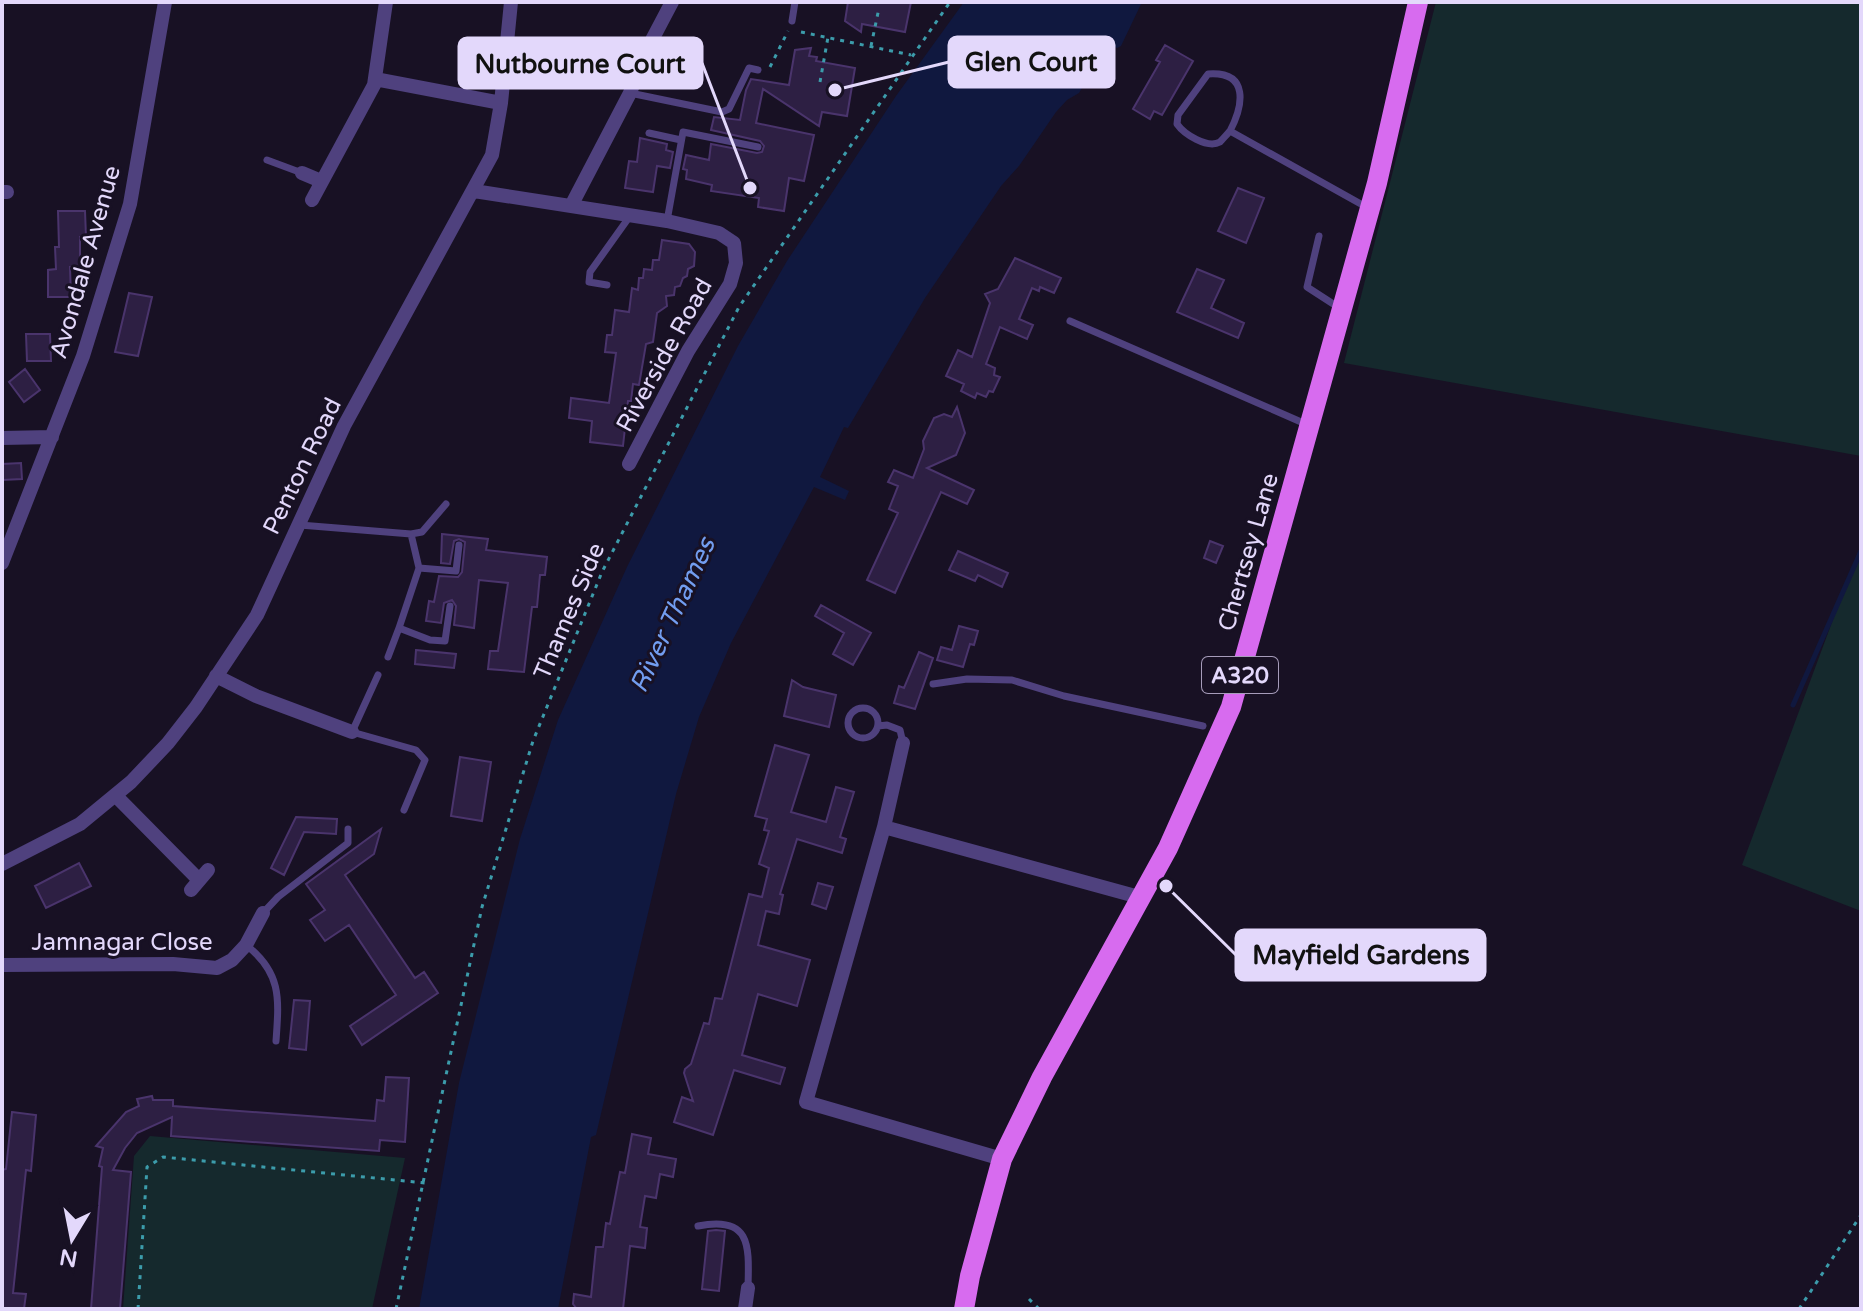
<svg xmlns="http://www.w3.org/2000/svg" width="1863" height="1311" font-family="'Varela Round',sans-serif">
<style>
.green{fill:#15292d}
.water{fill:#10183f}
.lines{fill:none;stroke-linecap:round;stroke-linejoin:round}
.stream{stroke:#10183f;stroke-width:5}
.building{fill:#2d1f43;stroke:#4a346c;stroke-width:2}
.path{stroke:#3c9cab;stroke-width:3;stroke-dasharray:4 6;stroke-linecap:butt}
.service{stroke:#4f417e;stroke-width:7}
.minor{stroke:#4f417e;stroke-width:14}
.primary{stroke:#d76bef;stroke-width:20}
.labels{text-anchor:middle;stroke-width:6;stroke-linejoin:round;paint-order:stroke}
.shield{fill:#181124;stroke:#a69cba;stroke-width:2}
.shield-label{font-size:22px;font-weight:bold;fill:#e3d8fb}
.street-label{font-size:24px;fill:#e3d8fb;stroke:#181124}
.water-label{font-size:26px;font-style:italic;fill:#729df0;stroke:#181124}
.leader{fill:none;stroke:#e3d8fb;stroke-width:3}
.callout-dot{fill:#e3d8fb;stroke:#181124;stroke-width:3}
.callout{fill:#e3d8fb;stroke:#e3d8fb;stroke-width:3}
.callout-label{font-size:26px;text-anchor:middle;font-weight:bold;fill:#111}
</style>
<rect width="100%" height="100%" fill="#181124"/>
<path class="green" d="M1436,2h425v454l-517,-93z
M1861,544v367l-119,-46z
M150,1136l255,22 -33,151h-249l11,-153z"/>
<path class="water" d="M964,2h178l-21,44 -4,2 -10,-4 -28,49 -12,7 -11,12 -37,54 -18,20 -76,112 -77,130 -4,-1 -24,50 29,14 -4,9 -31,-13 -83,156 -32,74 -23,77 -80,341 -5,2 -33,172h-139l40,-226 61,-244 38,-119 69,-153 111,-221 49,-85 109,-165z"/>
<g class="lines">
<path class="stream" d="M1793,705l68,-154"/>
</g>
<path class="building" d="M848,2h63l-6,30 -43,-8 -1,8 -16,-11z
M1165,45l28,16 -31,54 -8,-4 -4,8 -17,-10 27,-47 -4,-2z
M811,48l-2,8 8,1 -1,4 39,7 -8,48 -25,-4 -3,14 -56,-37 -7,34 58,12 -10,46 -15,-3 -5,33 -26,-4 1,-9 -48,-7 1,-6 -26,-6 1,-9 -4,-1 3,-14 23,5 2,-16 46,9 5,-1 2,-6 -4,-5 -49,-11 3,-13 26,3 6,-30 5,-11 38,6 6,-35z
M640,138l27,6 -1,6 7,2 -3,16 -13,-2 -4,26 -28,-4 4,-27 8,1z
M1238,188l26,10 -18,45 -28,-12z
M58,211h27l1,26h-6v30h-10l1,30h-23v-27l8,-1 -1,-22h4z
M662,240l27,4 6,8 -1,14 -6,3 -1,7 -4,2 -3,8 -5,1 -1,8 -8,1 1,10 -10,7 -4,29 -7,2 -7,41 -6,-1 -2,17h-3l-5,45 -33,-4 2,-21 -23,-3 2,-20 38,5 7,-50 -11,-1 2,-17h5l3,-25 14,2 3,-24 6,2 1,-12h4l1,-9 8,1 1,-10h6z
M1015,258l46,20 -7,15 -14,-6 -1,4 -7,-3 -13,31 14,6 -6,14 -27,-12 -14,37 9,4 -1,7 6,2 -7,15 -4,-1 -3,6 -9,-4 -2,5 -14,-7 3,-7 -18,-8 12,-26 14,7 18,-54 -5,-9 13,-5z
M1197,269l27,11 -13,28 33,15 -6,15 -61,-26z
M129,293l23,4 -14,59 -23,-4z
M26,334h24l1,27h-24z
M25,369l15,21 -16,12 -15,-20z
M957,407l8,26 -9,22 -29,13 47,22 -7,14 -26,-12 -46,101 -28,-13 31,-67 -9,-4 9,-23 -10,-4 6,-12 19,8 11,-29 -1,-8 11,-23 10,-4 8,3z
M21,463l1,16 -20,1v-16z
M442,534l46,5 -2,11 61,7 -2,18h-5l-3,32h-5l-8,65 -36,-3 2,-18h8l10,-68 -29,-3 -5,48 -20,-3 2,-19 -4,-6 -8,3 -3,20 -15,-2 3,-20 5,1 5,-26 19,1 4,-5 3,-30 -6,-3 -5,2 -4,23 -9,-1z
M1210,541l13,5 -7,17 -12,-5z
M958,551l50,22 -6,14 -24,-12 -3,6 -26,-11z
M821,605l50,28 -18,32 -20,-11 11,-21 -29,-17z
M959,626l19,5 -4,14 -4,-1 -7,23 -26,-7 4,-13 11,3z
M416,650l40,4 -2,14 -39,-4z
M919,652l14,6 -18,51 -21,-6 5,-17 5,2z
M792,680l11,7 33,8 -7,32 -45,-11z
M775,745l34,10 -18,57 35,10 10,-35 18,5 -14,45 6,2 -4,14 -45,-14 -17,55 3,1 -4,19 -13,-3 -8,34 52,15 -13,46 -39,-12 -16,61 43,13 -5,16 -46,-14 -21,65 -39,-13 8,-25 11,4 -9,-28 1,-4 6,-5 13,-41 5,1 6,-26 7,1 27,-105 13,3 7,-29 -10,-4 10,-33 -5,-1 3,-11 -12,-3z
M460,757l31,5 -9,59 -31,-5z
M296,817l41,2 -1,15 -32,-2 -20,43 -13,-7z
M381,829l-7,25 -29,21 70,103 9,-6 14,21 -76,52 -12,-19 46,-31 -47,-70 -24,16 -15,-21 15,-10 -19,-26z
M79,863l12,23 -45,22 -11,-22z
M818,883l15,4 -7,22 -14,-5z
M294,1000l16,1 -4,49 -17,-2z
M386,1077l23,1 -4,64 -25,-2 -1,11 -208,-15 1,-19 -35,16 -12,15 -12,22 18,2 -11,137h-29l11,-142 -3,-1 4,-18 -7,-2 30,-34 13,-6 -2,-7 15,-3 1,4h20v6l202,15 2,-21 7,1z
M12,1112l24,3 -5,56 -5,-1 -13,123 13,1 -2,15h-22v-139l4,-1z
M632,1134l19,4 -3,16 28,5 -3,18 -13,-3 -4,24 -11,-2 -5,31 7,1 -2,20 -15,-2 -7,63h-46l-4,-5 1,-10 17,3 5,-50h7l3,-24 4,1 10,-52 5,1z
M716,1230l9,1 -6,60 -17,-2 6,-58z"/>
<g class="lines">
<path class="path" d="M801,32l110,23
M871,46l8,-38
M770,67l18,-36
M820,82l8,-45
M1029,1299l10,10
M138,1309l9,-142 16,-10 262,26
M396,1309l86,-402 51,-166 69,-169 137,-265 211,-305
M1799,1309l62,-94"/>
<path class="service" d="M792,21l3,-19
M630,93l92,19 7,-3 20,-41 9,2
M1230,131c13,-25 20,-60 -22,-57l-30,41 -1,9c7,10 30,25 43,18 1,-1 9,-10 10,-11l138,77
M649,133l32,7
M267,160l35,13
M667,221l16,-89 75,15
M1319,236l-12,51 34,22
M607,285l-18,-3 1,-10 40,-56
M1070,321l238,104
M300,525l111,9 8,34 -20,60 31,12 15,1 5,-35
M411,534l11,-2 24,-28
M419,568l37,3 3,-26
M388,657l11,-29
M378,675l-26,57 64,18 9,10 -21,50
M933,684l34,-5 45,1 52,16 139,30
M848 723a15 15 0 1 1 30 0a15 15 0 1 1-30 0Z
M878,726l9,-1 13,5 3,13
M263,913l15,-16 70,-54v-14
M246,945c36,28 33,54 30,96
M698,1226c54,-11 51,21 50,62"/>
<path class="minor" d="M375,79l126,24
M302,173l19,8
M474,191l193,30 52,12 15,10 2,20 -6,21 -42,67 -59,113
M2,192h5
M312,200l62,-115 12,-83
M571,206l59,-113 13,-36 29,-55
M2,438l50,-1
M2,563l81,-207 47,-152 35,-202
M216,676l40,20 96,36
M116,796l83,84
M884,827l19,-84
M2,864l78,-40 51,-42 37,-39 28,-36 61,-92 87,-189 148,-271 9,-52 10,-101
M191,890l17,-20
M2,965l171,-1 44,4 15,-8 14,-15 17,-32
M1002,1159l-196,-57 78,-275 255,70
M745,1309l3,-21"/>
<path class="primary" d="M964,1309l6,-33 32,-117 40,-82 126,-229 63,-141 146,-524 41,-181"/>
</g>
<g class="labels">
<rect class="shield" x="1202" y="657" width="76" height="36" rx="6"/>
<g class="shield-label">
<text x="1240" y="683">A320</text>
</g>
<g class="street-label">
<text transform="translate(85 262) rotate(-74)" y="8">Avondale Avenue</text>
<text transform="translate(664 355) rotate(-61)" y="8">Riverside Road</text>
<text transform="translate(302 466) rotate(-64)" y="8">Penton Road</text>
<text transform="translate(1248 552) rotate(-74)" y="8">Chertsey Lane</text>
<text transform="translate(569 611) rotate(-67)" y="8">Thames Side</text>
<text x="122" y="950">Jamnagar Close</text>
</g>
<g class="water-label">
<text transform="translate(672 615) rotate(-65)" y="9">River Thames</text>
</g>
</g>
<path class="leader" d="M835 90L949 62M750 188L702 63M1166 886L1236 955"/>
<g class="callout-dot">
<circle cx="835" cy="90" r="8"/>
<circle cx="750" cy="188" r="8"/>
<circle cx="1166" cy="886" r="8"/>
</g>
<g class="callout">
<rect x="949" y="37" width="165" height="50" rx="8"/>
<rect x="459" y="38" width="243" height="50" rx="8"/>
<rect x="1236" y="930" width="249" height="50" rx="8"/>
</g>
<g class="callout-label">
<text x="1031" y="71">Glen Court</text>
<text x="580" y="73">Nutbourne Court</text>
<text x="1361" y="964">Mayfield Gardens</text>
</g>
<rect width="1863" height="1311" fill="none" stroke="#e3d8fb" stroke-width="8"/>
<g transform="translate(72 1239) rotate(190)" stroke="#181124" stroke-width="6" paint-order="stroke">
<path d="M0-6L14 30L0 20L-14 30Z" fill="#e3d8fb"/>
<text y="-12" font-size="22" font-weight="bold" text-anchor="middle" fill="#e3d8fb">N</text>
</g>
</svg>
